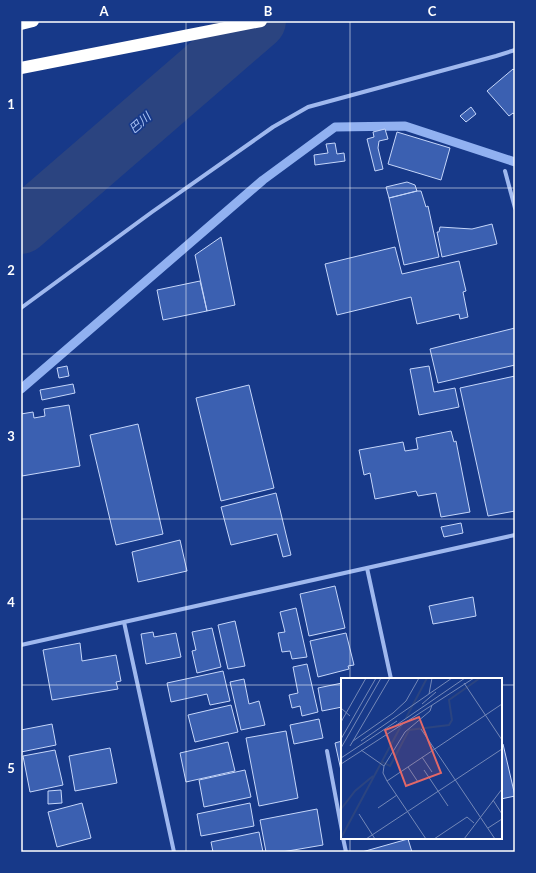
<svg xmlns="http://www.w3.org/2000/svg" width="536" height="873" font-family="Lato,'Noto Sans JP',sans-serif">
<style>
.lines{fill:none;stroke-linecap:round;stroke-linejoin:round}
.stream{stroke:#91b1f1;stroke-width:9}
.river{stroke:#2b4480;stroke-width:56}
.building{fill:#3b60b1;stroke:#c5d6fa}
.street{stroke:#9fb8ee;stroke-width:4}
.highway{stroke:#fff;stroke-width:12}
.grid{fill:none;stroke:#fff;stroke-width:1;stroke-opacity:0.55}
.labels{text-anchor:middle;stroke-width:3.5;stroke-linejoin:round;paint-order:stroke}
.water-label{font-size:12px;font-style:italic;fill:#aac3f5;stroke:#173989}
.inset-river{fill:none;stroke:#2b4480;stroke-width:2}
.inset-road{fill:none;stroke:#7488b8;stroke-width:1}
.view{fill:#e26868;fill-opacity:0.15;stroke:#e26868;stroke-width:2}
.inset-edge{fill:none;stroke:#fff;stroke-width:2}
.neatline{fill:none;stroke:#fff;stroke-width:1.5}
.grid-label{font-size:13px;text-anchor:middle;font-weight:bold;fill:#fff}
</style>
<rect width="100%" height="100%" fill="#173989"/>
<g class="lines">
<path class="stream" d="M21,389l242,-209 72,-53 70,-1 110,36"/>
<path class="river" d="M21,226l237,-205"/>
</g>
<path class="building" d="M513,69l2,2v44l-2,-2 -4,3 -22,-25z
M471,107l5,7 -10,8 -6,-6z
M385,129l3,10 -9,2 -1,7 5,21 -8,2 -8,-32 7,-2 -1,-5z
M397,132l53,16 -9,32 -53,-16z
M335,143l2,11 7,-1 1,8 -30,4 -1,-10 14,-2 -2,-9z
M407,182l8,3 2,6 -28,7 -3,-11z
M417,191h4l5,16 2,-1 11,51 -35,8 -15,-67z
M492,224l5,20 -55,13 -5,-25h2l1,-5 32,2z
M221,237l14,68 -28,6 -12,-56z
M395,247l7,27 57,-13 7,30 -3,1 5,25 -8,2 -1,-5 -42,10 -6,-27 -74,18 -12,-51z
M200,281l7,30 -44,9 -6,-30z
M515,328v37l-77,18 -8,-34z
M67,366l2,10 -10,2 -2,-10z
M429,366l5,26 21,-4 4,19 -40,8 -9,-46z
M515,376v135l-27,5 -28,-128z
M73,384l2,9 -33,7 -2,-10z
M249,385l25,103 -53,13 -25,-103z
M69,405l11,61 -58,10 -1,-7v-55l12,-2 1,6 11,-2 -1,-7z
M138,424l25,110 -47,11 -26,-110z
M451,431l3,11 2,-1 14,71 -29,5 -5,-24 -18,3 -2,-5 -41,8 -5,-26 -6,2 -5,-25 44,-8 2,9 13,-2 -2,-11z
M276,493l15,62 -8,2 -6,-23 -46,11 -10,-38z
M461,523l2,10 -19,4 -3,-10z
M180,540l7,31 -49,11 -6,-30z
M335,586l10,42 -36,8 -9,-42z
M473,597l3,19 -43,8 -4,-18z
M296,608l11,49 -15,2 -2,-8 -8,1 -4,-19 7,-1 -5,-20z
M235,621l10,45 -17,3 -10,-44z
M212,628l9,39 -24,6 -5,-22 4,-1 -4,-18z
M153,632l1,5 22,-4 5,24 -35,7 -5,-30z
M346,633l8,32 -6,1 1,3 -31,8 -8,-36z
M80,643l2,18 34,-6 5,26 -5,1 2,7 -66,11 -9,-50z
M307,664l11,48 -16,4 -2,-10 -8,2 -3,-13 9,-2 -5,-26z
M223,671l7,30 -20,4 -3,-11 -36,8 -4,-19z
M244,679l5,25 10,-3 6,24 -24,5 -11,-48z
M342,683v24l-20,4 -4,-23z
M231,705l7,27 -43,10 -7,-27z
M319,719l4,19 -29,6 -4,-19z
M52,724l4,21 -35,7v-22z
M286,731l12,67 -39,8 -13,-68z
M342,741v34l-7,-32z
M228,742l7,29 -49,11 -6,-29z
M503,744l12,52 -14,3v-54z
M110,748l7,35 -42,8 -6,-35z
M55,750l8,35 -33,7 -7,-36z
M245,770l6,27 -47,10 -5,-27z
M61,790l1,13 -14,1v-13z
M82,803l9,35 -34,9 -9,-35z
M250,803l4,23 -53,10 -4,-22z
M317,809l6,36 -41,7h-16l-6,-32z
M259,832l4,20h-50l-2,-10z
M408,839l4,13h-51h1z"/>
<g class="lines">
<path class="street" d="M505,171l10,37
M21,308l131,-96 121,-85 35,-20 188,-51 19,-6
M367,568l24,111
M124,622l50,230
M21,645l494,-110
M327,751l15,80
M343,838l3,14"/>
<path class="highway" d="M21,24l12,-3
M21,68l240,-47"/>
</g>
<path class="grid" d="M186,21v831M350,21v658M21,188h494M21,354h494M21,519h494M21,685h321M501,685h14M350,838v14"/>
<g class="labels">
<g class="water-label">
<text transform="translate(140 123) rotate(-41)" y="4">巴川</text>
</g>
</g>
<g transform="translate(341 678)">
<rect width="161" height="161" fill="#173989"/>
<path class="inset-river" d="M65,40l21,-40M41,84l8,4 19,-36 40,-5 3,-5 -3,-20 31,-22M0,131l14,-18 18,-15M0,160l61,-114"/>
<path class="inset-road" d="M123,5l38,57M88,16l3,-16M81,26l14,-12M0,30l9,8M0,44l25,-44M54,48l70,-48M80,51l74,110M0,61l35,-61M12,63l40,-28 13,-12 13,-23M20,63l91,-63M9,68l40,-68M0,70l40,-70M20,72l23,16 -1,7 4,8 39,58M81,79l10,15M0,80l56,-37M0,86l133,-86M43,88l21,-34 25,-21 2,-6M67,89l10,15M83,92l24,36M46,103l115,-77M152,122l9,14M37,130l19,-13M18,136l16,25M147,150l14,-9M25,161l136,-90M93,161l33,-22 7,6M123,161l38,-50"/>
<path class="view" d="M78,39l22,56 -35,13 -21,-56z"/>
<rect width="161" height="161" class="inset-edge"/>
</g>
<rect width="536" height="873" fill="none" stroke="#173989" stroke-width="44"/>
<rect x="22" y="22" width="492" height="829" class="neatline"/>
<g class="grid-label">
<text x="104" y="16">A</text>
<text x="268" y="16">B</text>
<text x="432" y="16">C</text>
<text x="11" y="109">1</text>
<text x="11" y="275">2</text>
<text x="11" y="441">3</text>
<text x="11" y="607">4</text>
<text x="11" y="773">5</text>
</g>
</svg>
